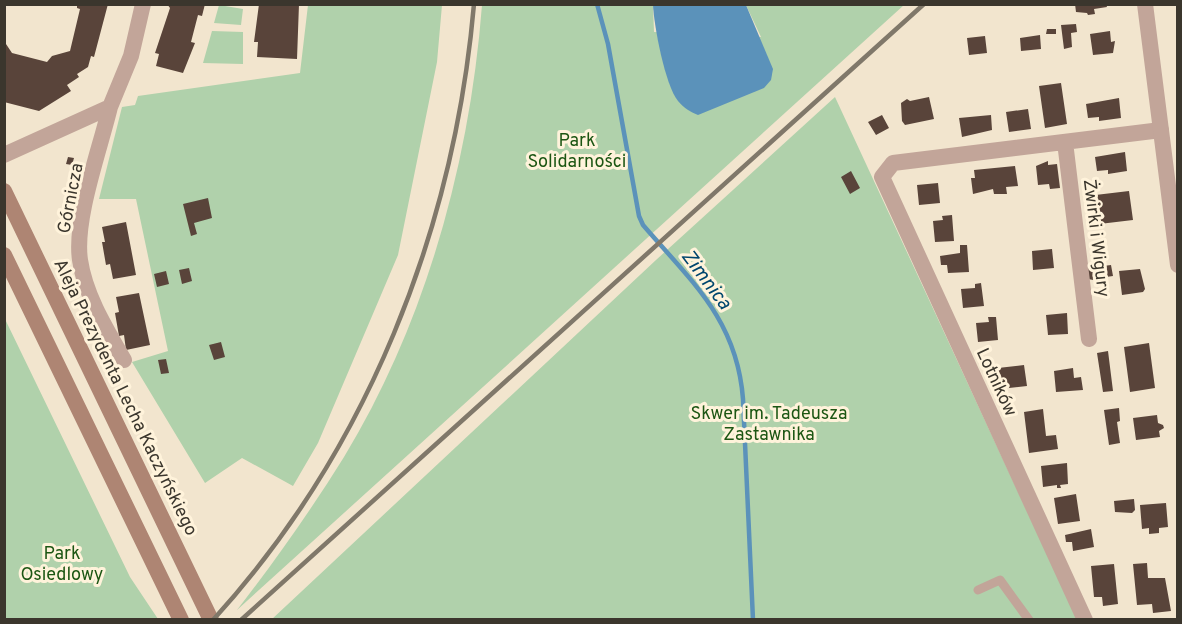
<svg xmlns="http://www.w3.org/2000/svg" width="1182" height="624" font-family="Overpass,sans-serif">
<style>
.green{fill:#b0d1ab}
.water{fill:#5b92ba}
.lines{fill:none;stroke-linecap:round;stroke-linejoin:round}
.stream{stroke:#5b92ba;stroke-width:4.5}
.building{fill:#59443a}
.service{stroke:#c2a599;stroke-width:9}
.minor{stroke:#c2a599;stroke-width:16}
.tertiary{stroke:#c2a599;stroke-width:16}
.secondary{stroke:#ae8573;stroke-width:16}
.rail{stroke:#80786a;stroke-width:4.5}
.labels{text-anchor:middle;stroke-width:6;stroke-linejoin:round;paint-order:stroke}
.park-label{font-size:18px;fill:#1c5613;stroke:#fff3db}
.street-label{font-size:18px;fill:#3b362d;stroke:#fff3db}
.water-label{font-size:20px;font-style:italic;fill:#00466e;stroke:#fff3db}
</style>
<rect width="100%" height="100%" fill="#f2e5ce"/>
<path class="green" d="M219,5l24,4 -2,16 -27,-2z
M308,5h134l-5,57 -39,193 -80,188 -25,43 -51,-28 -37,25 -73,-121 36,-11 -32,-152h-37l23,-92 13,-2 3,-9 162,-23z
M482,5h171l1,27 107,5 -15,-32h158l-667,605c38,-49 74,-100 107,-153 82,-135 126,-296 138,-452z
M212,31l31,1v32l-40,-1z
M835,97l242,522 -806,1 385,-360z
M4,317l126,260 28,42h-153z"/>
<path class="water" d="M653,5h93l27,64 -2,11 -7,8 -66,27c-8,-3 -14,-7 -20,-14 -13,-16 -24,-75 -25,-96z"/>
<g class="lines">
<path class="stream" d="M597,4l11,40 31,172 4,9c49,57 94,95 100,174l10,221"/>
</g>
<path class="building" d="M77,4h31l-14,53 -3,-1 -3,11 -11,7 2,3 -12,8 4,6 -32,20 -35,-9v-61l8,12 35,9 5,-6 18,-5 10,-42 -3,-1z
M167,4h38l-3,12 -4,-1 -7,27 4,1 -12,30 -27,-7 3,-12 -4,-1 15,-45z
M259,4h40l-2,55 -40,-2 1,-15h-4z
M1075,4h31l1,3 -13,2 1,5 -7,1 -1,-2 -11,-1z
M1076,24l1,8 -6,1 1,14 -8,2 -3,-24z
M1047,29h9v5h-10z
M1110,31l1,11 4,-1 -2,12 -20,2 -3,-21z
M1040,35l1,14 -20,2 -1,-13z
M985,36l2,17 -18,2 -2,-17z
M1061,83l6,41 -22,4 -6,-42z
M929,97l5,22 -29,6 -3,-4 -1,-18 6,-4 3,2z
M1119,98l2,20 -22,3v-4l-11,1 -2,-14z
M1028,109l3,20 -22,3 -3,-20z
M882,115l7,13 -13,7 -8,-13z
M991,115l1,15 -30,7 -3,-19z
M1125,152l2,19 -19,3v-4l-11,1 -2,-14z
M68,157l6,1 -2,7 -6,-1z
M1048,161v4l9,-1 3,24 -10,1 -1,-5 -11,1 -2,-19z
M1015,166l3,20 -12,1 1,7h-13l-1,-5 -20,5 -2,-16h4l-1,-8z
M851,171l9,17 -10,6 -9,-17z
M938,183l2,20 -21,2 -2,-20z
M1129,191l4,29 -42,5 -4,-29z
M208,198l4,20 -18,5 3,11 -6,2 -8,-32z
M952,215l2,26 -19,1 -2,-21 10,-1 -1,-4z
M126,222l10,53 -23,4 -3,-15 -4,1 -4,-23h3l-3,-15z
M960,245h7l2,27 -21,1 -1,-8h-6l-1,-9 20,-3z
M1052,249l2,19 -21,2 -1,-19z
M1111,265l2,11 -14,2v3l-11,-2 -1,-11z
M189,268l3,13 -10,3 -3,-14z
M1140,269l5,20 -2,3 -21,3 -3,-24z
M166,271l3,13 -12,3 -3,-13z
M981,283l3,23 -21,2 -2,-19 14,-1v-4z
M139,293l11,52 -24,5 -2,-15 -5,1 -4,-23 4,-1 -3,-15z
M1067,313l1,21 -20,1 -2,-20z
M988,317h8l2,23 -20,2 -2,-19 13,-1z
M221,342l4,15 -11,3 -5,-15z
M1149,343l6,45 -25,4 -6,-45z
M1108,351l5,40 -10,1 -6,-39z
M166,359l3,14 -8,1 -3,-14z
M1024,365l3,21 -27,3 -2,-21z
M1073,368l1,10 7,-1 2,13 -27,2 -2,-21z
M1119,408l1,13 -3,1 3,21 -11,2 -5,-35z
M1043,409l3,27 10,-1 2,14 -29,4 -5,-41z
M1157,415l1,8 5,2 1,3 -5,3 1,6 -24,3 -3,-22z
M1067,463l1,21 -8,1 1,3h-4v-3l-14,2 -2,-21z
M1076,494l4,27 -22,3 -4,-26z
M1134,499l1,11 -3,3 -17,-1 -1,-11z
M1166,503l2,24 -9,1v5l-10,1v-6l-7,1 -2,-24z
M1091,529l3,18 -21,4 -1,-9h-6l-1,-7z
M1147,563l1,15h17l6,33 -18,2 -1,-9 -15,1 -4,-41z
M1114,564l4,40 -15,2 -1,-9h-8l-3,-31z"/>
<g class="lines">
<path class="service" d="M978,590l22,-10 29,40"/>
<path class="minor" d="M110,107c-10,42 -36,112 -30,153 5,35 26,69 44,100
M1065,142l24,197
M4,155l106,-48 21,-51 12,-52
M1085,620l-203,-443 11,-14 268,-33"/>
<path class="tertiary" d="M1145,4l33,261"/>
<path class="secondary" d="M4,191l207,429
M4,255l177,365"/>
<path class="rail" d="M213,620c154,-169 241,-389 261,-616
M241,620l683,-616"/>
</g>
<g class="labels">
<g class="park-label">
<text x="577" y="146">Park<tspan x="577" dy="21">Solidarności</tspan></text>
<text x="769" y="419">Skwer im. Tadeusza<tspan x="769" dy="21">Zastawnika</tspan></text>
<text x="62" y="559">Park<tspan x="62" dy="21">Osiedlowy</tspan></text>
</g>
<g class="street-label">
<text transform="translate(70 198) rotate(-79)" y="6">Górnicza</text>
<text transform="translate(1097 238) rotate(83)" y="6">Żwirki i Wigury</text>
<text transform="translate(997 382) rotate(65)" y="6">Lotników</text>
<text transform="translate(126 397) rotate(64)" y="6">Aleja Prezydenta Lecha Kaczyńskiego</text>
</g>
<g class="water-label">
<text transform="translate(707 279) rotate(53)" y="7">Zimnica</text>
</g>
</g>
<rect width="1182" height="624" fill="none" stroke="#3b362d" stroke-width="12"/>
</svg>
